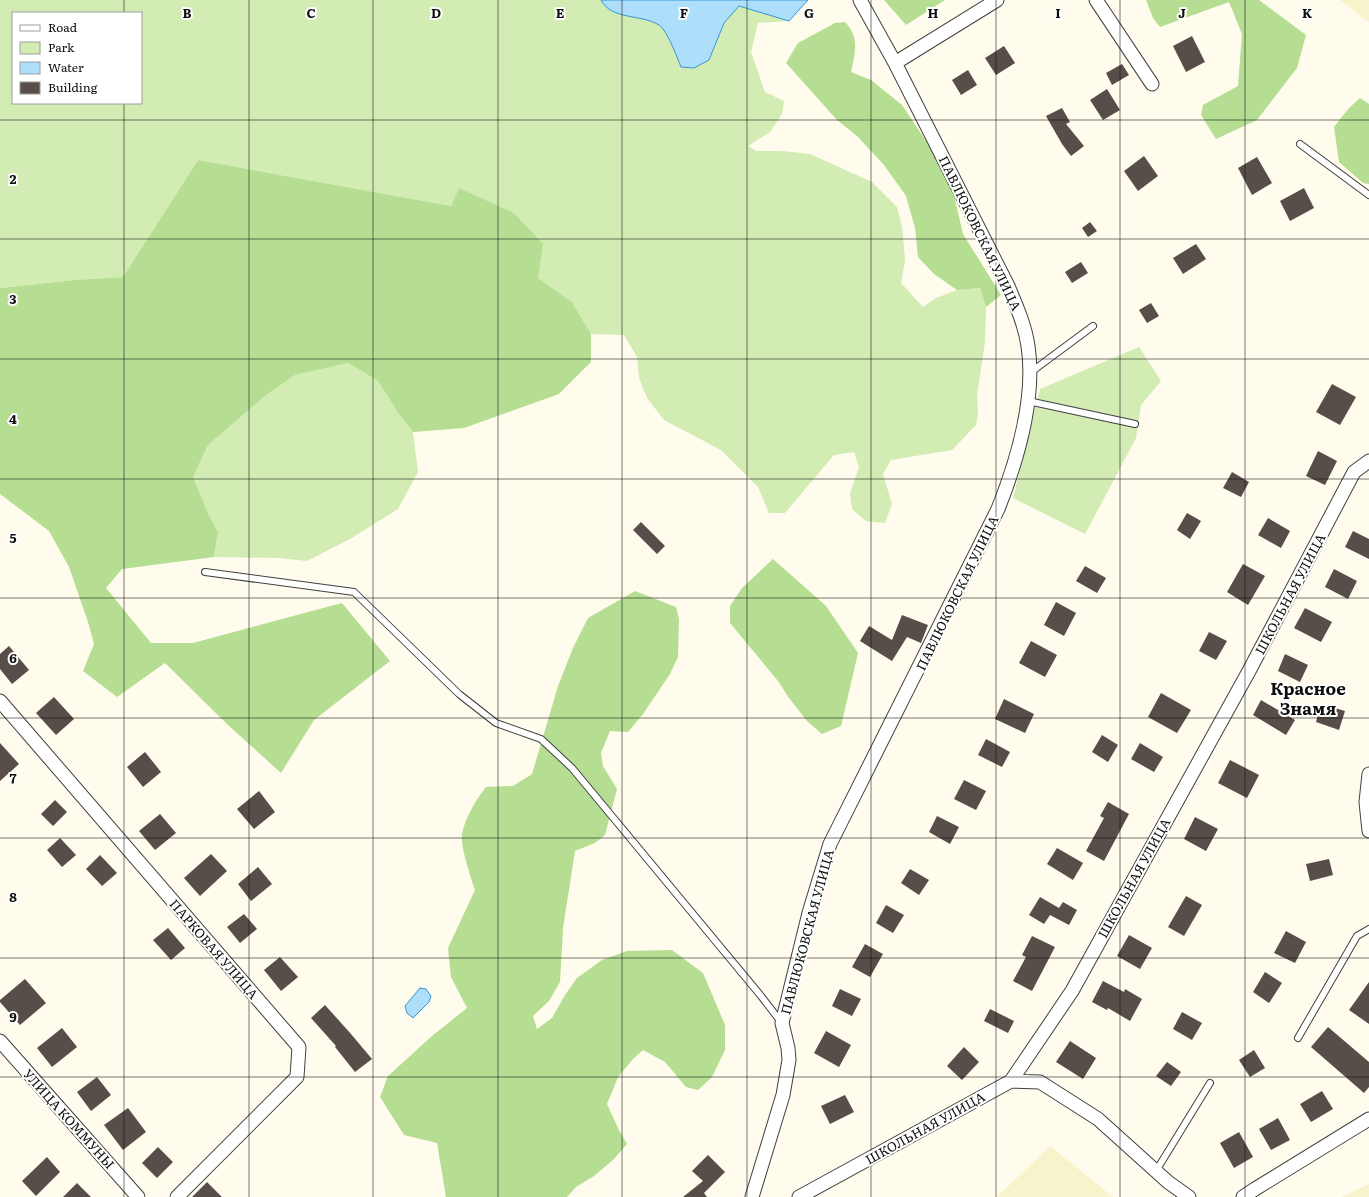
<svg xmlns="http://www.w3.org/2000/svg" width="1369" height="1197" font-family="Literata,serif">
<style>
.farmland{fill:#f7f3cb}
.green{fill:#d2ecb4;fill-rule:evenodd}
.forest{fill:#b5de92}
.water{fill:#aedffa;stroke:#3096d6}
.building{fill:#574e49}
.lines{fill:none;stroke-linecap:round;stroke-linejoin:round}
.lane-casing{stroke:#404040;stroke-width:8}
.street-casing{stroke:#404040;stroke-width:15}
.lane{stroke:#fff;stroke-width:6}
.street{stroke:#fff;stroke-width:13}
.grid{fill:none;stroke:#0d0d0d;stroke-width:1;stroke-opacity:0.55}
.labels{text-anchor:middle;stroke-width:4;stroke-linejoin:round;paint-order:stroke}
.street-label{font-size:13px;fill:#0d0d0d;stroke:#fff}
.district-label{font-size:17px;font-weight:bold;fill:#0d0d0d;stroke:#fff}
.grid-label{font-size:13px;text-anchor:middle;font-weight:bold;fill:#0d0d0d;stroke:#fff;stroke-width:4;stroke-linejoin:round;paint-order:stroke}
</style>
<rect width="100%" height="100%" fill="#fffbed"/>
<path class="farmland" d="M1340,0h29v22l-6,-4z
M1050,1146l63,51h1h-117z
M1369,1184v13h-27z"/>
<path class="green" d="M0,0h601c10,20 40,14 58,25 8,5 18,32 22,41l28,-6 15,-37 15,-17 50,15 -31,2 -7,29 14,40 19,9 -2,13 -12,18 -22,14 8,5h26l28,3 62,28 25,25 5,19 3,34 -4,23 22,24 13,-9 21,-8 23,-2 6,19 -1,35 -8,53 1,18 -2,12 -24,25 -61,10 -8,14 9,30 -7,19 -19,-2 -14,-12 -2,-16 9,-26 -5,-15 -20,3 -49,58h-16l-11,-26 -37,-37 -57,-30 -17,-22 -8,-20 -2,-21 -13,-22 -33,-1 -19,-32 -34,-24 4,-34 -83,-55 -8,17 -253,-46 -75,117 -49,3 -74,8zM13,13h128v90h-128z
M1139,347l22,34 -20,24 -5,33 -51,96 -72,-36 27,-109z
M348,363l30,18 20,32 15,19 5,40 -20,37 -48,30 -43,22 -28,-3 -65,-1 4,-25 -10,-19 -15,-36 15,-32 57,-49 30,-21z"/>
<path class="forest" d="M884,0h61l-39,25z
M1146,0h113l47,35 -9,33 -40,52 -41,19 -15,-24 2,-10 35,-19 4,-52 -13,-32 -69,25 -7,-9z
M845,22c15,15 10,32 6,50l20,8 31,25 38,57 13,29 10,43 38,61 -15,12 -6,-19 -23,2 -23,-16 -16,-17 -3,-29 -9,-32 -22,-31 -26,-28 -21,-17 -51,-57 12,-20 37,-20z
M1360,98l9,6v80l-6,-1 -24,-21 -5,-35 15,-19z
M198,160l253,46 8,-18 55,25 29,31 -5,34 34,24 19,32v28l-32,32 -95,34 -51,4 -15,-19 -20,-32 -30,-18 -53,12 -30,21 -57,49 -15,32 15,36 10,19 -4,25 -92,12 -16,19 45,55h42l149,-40 48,58 -76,59 -33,53 -53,-48 -63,-62 -48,34 -34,-26 11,-27 -6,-22 -19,-55 -20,-36 -49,-37v-206l74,-8 49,-3z
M773,559l53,47 32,47 -17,73 -19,8 -15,-13 -18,-23 -11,-17 -48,-58v-17l12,-18z
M635,591l41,16 3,12 -1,38 -8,17 -27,40 -15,18 -18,-1 -9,22 2,13 14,23 -12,46 -10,8 -20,8 -12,77 -3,54 -11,19 -16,15 4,13 15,-11 13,-23 12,-17 25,-18 25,-9 45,-1 31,23 22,52v25l-13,27 -14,13 -12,-3 -21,-25 -22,-12 -10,9 -15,18 -11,27 12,26 8,14 -14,16 -19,16 -18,11 -9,10h-121l-9,-54 -33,-8 -24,-38 8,-21 44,-40 35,-28 -16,-31 -3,-29 27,-58c-4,-12 -15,-44 -13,-56 3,-16 14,-34 24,-47l27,-1 19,-12 26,-88 15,-38 15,-30z"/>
<path class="water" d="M601,0h207l-19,21 -50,-15 -15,17 -15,37 -15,8 -13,-1c-4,-10 -14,-37 -22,-42 -18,-11 -48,-5 -58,-25z
M420,988l6,1 5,7 -2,6 -16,16 -6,-5 -2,-7z"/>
<path class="building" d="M1192,36l13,26 -19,10 -13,-26z
M1004,46l11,17 -19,12 -11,-17z
M1122,64l7,11 -17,10 -6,-12z
M968,70l9,15 -16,10 -9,-15z
M1107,89l13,21 -17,10 -13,-20z
M1062,108l8,14 -4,2 18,22 -13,10 -9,-12 -16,-28z
M1144,156l14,20 -20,15 -14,-20z
M1257,157l15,26 -20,12 -14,-27z
M1304,188l10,20 -24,13 -10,-20z
M1090,222l7,9 -9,6 -6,-9z
M1196,244l10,15 -23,15 -10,-16z
M1081,262l7,11 -16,10 -7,-11z
M1151,303l8,13 -12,7 -8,-13z
M1332,384l24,13 -16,28 -24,-13z
M1318,451l19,10 -12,24 -19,-9z
M1232,472l17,10 -8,15 -18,-9z
M1187,513l14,8 -11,18 -13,-9z
M1268,518l22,13 -9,17 -23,-13z
M641,522l24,24 -8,8 -24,-24z
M1353,531l16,8v20l-24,-12z
M1243,564l22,12 -17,29 -21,-13z
M1085,566l21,12 -9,15 -21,-12z
M1334,569l23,12 -9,18 -23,-12z
M1056,602l20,11 -12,23 -20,-11z
M1305,608l27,14 -11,20 -27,-14z
M902,615l26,10 -7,18 -14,-6 -15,24 -32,-20 9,-15 23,14z
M1209,632l18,9 -11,19 -17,-9z
M1031,641l26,14 -12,22 -26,-14z
M9,646l20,24 -17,14 -12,-15v-15z
M1285,654l23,11 -8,17 -22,-11z
M1161,693l30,17 -14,23 -29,-16z
M54,697l20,22 -18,16 -20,-22z
M1004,699l30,15 -9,19 -30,-14z
M1261,700l34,20 -9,15 -33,-20z
M1321,704l24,7 -6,19 -23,-8z
M1102,735l16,10 -10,17 -16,-10z
M986,739l24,13 -8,15 -24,-12z
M0,743l19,21 -19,17z
M1140,743l23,14 -9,15 -23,-13z
M145,752l16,20 -18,15 -16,-20z
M1230,760l29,15 -12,23 -29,-15z
M964,780l22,11 -10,19 -22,-11z
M259,791l16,21 -21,17 -17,-20z
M55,800l12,12 -14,14 -12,-12z
M1108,802l21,12 -25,47 -18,-10 18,-33 -4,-2z
M160,814l16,19 -21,17 -16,-19z
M937,816l22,11 -9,17 -21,-12z
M1195,817l23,12 -12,22 -22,-12z
M60,838l16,17 -14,12 -15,-17z
M1057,848l26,15 -10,17 -26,-16z
M211,854l16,17 -27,25 -16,-18z
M100,855l17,18 -15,13 -16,-17z
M1329,859l4,16 -23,6 -4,-17z
M258,867l14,17 -21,17 -13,-17z
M910,869l19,11 -10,15 -18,-12z
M1186,896l16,9 -18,31 -16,-9z
M1040,897l19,11 4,-6 14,8 -8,15 -19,-10 -6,9 -15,-9z
M886,905l18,10 -11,18 -17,-10z
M244,914l13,15 -17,14 -13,-16z
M168,928l17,20 -14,12 -18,-20z
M1286,931l20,11 -11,21 -21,-10z
M1129,935l23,13 -12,21 -23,-13z
M1032,936l23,11 -23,44 -19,-10 13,-24 -4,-2z
M865,944l18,10 -13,23 -18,-10z
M280,957l18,20 -17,14 -17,-21z
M1265,972l17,11 -13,20 -16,-11z
M25,979l21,24 -26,22 -20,-23v-2z
M1103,981l21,11 1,-3 17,10 -12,22 -22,-13 -1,2 -15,-8z
M1369,982v42l-20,-14z
M840,989l21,10 -9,17 -20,-10z
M325,1005l26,29 21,25 -17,13 -20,-25 1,-1 -25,-28z
M990,1009l24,12 -6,12 -24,-12z
M1182,1012l20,11 -10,17 -19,-11z
M1328,1027l41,35v25l-5,6 -53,-46z
M62,1028l15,19 -25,20 -15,-19z
M826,1031l25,14 -12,22 -25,-14z
M1070,1041l26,17 -13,21 -27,-17z
M964,1047l15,15 -17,18 -15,-14z
M1254,1050l11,18 -15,9 -11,-17z
M1167,1062l14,10 -10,14 -15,-10z
M97,1077l14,18 -20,16 -14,-19z
M1322,1091l11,18 -22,13 -11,-18z
M845,1095l9,17 -24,12 -9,-18z
M128,1108l18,24 -23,18 -19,-25z
M1278,1118l12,22 -19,10 -12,-21z
M1239,1132l14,25 -19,11 -14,-25z
M158,1147l15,15 -16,16 -15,-15z
M708,1155l17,17 -21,21 3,4h-24l20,-16 -11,-10z
M47,1157l13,15 -24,24 -14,-15z
M207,1182l15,15h-30z
M77,1183l14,14h-28z"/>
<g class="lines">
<g class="lane-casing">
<path id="lane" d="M1300,144l69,51
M1031,372l62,-46
M1028,401l107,23
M205,572l149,20 105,102 37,29 45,16 31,29 189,228 20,26
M1298,1038l59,-102 12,-7
M1156,1171l54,-88"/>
</g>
<g class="street-casing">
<path id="street" d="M1096,0l56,84
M895,63l102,-63
M0,701l299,346 -2,30 -120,120
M1369,774l-3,28 3,29
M0,1041l138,156
M1011,1081l29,1 58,37 70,63 21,15
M752,1197l31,-102 6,-35 -1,-12 -6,-25 27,-110 21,-69 168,-335c19,-48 38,-111 30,-163 -3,-21 -12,-41 -20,-60l-113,-223 -35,-63
M799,1197l212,-116 61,-90 177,-320 105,-199 15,-11
M1243,1197l12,-8 114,-70"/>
</g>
<use href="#lane" class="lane"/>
<use href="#street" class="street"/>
</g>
<path class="grid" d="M124,0v13M249,0v1197M373,0v1197M498,0v1197M622,0v1197M747,0v1197M871,0v1197M996,0v1197M1120,0v1197M1245,0v1197M124,103v1094M0,120h1369M0,239h1369M0,359h1369M0,479h1369M0,598h1369M0,718h1369M0,838h1369M0,958h1369M0,1077h1369"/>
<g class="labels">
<g class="street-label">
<text transform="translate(980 233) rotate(64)" y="5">ПАВЛЮКОВСКАЯ УЛИЦА</text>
<text transform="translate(957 593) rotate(-64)" y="5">ПАВЛЮКОВСКАЯ УЛИЦА</text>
<text transform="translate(1290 594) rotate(-62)" y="5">ШКОЛЬНАЯ УЛИЦА</text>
<text transform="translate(1134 878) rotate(-61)" y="5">ШКОЛЬНАЯ УЛИЦА</text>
<text transform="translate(807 932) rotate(-75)" y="5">ПАВЛЮКОВСКАЯ УЛИЦА</text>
<text transform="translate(214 949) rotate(49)" y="5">ПАРКОВАЯ УЛИЦА</text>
<text transform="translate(69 1119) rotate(48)" y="5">УЛИЦА КОММУНЫ</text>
<text transform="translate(925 1128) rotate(-29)" y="5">ШКОЛЬНАЯ УЛИЦА</text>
</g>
<g class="district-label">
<text x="1308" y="695">Красное<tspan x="1308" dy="20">Знамя</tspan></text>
</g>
</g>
<g class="grid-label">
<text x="187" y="18">B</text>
<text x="311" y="18">C</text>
<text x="436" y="18">D</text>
<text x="560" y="18">E</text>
<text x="684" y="18">F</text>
<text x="809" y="18">G</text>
<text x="933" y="18">H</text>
<text x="1058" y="18">I</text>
<text x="1182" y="18">J</text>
<text x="1307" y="18">K</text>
<text x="13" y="184">2</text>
<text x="13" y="304">3</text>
<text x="13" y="424">4</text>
<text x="13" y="543">5</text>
<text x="13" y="663">6</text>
<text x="13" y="783">7</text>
<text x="13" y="902">8</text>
<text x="13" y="1022">9</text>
</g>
<rect x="12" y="12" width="130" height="92" fill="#ffffff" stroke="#9e9e9e"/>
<rect x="20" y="25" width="20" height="6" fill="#ffffff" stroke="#9e9e9e"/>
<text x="48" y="32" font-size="12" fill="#0d0d0d">Road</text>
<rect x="20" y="42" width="20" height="12" fill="#d2ecb4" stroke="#9e9e9e"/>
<text x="48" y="52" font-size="12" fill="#0d0d0d">Park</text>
<rect x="20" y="62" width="20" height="12" fill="#aedffa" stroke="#9e9e9e"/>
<text x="48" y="72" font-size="12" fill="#0d0d0d">Water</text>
<rect x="20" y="82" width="20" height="12" fill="#574e49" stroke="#9e9e9e"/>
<text x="48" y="92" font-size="12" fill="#0d0d0d">Building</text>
</svg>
